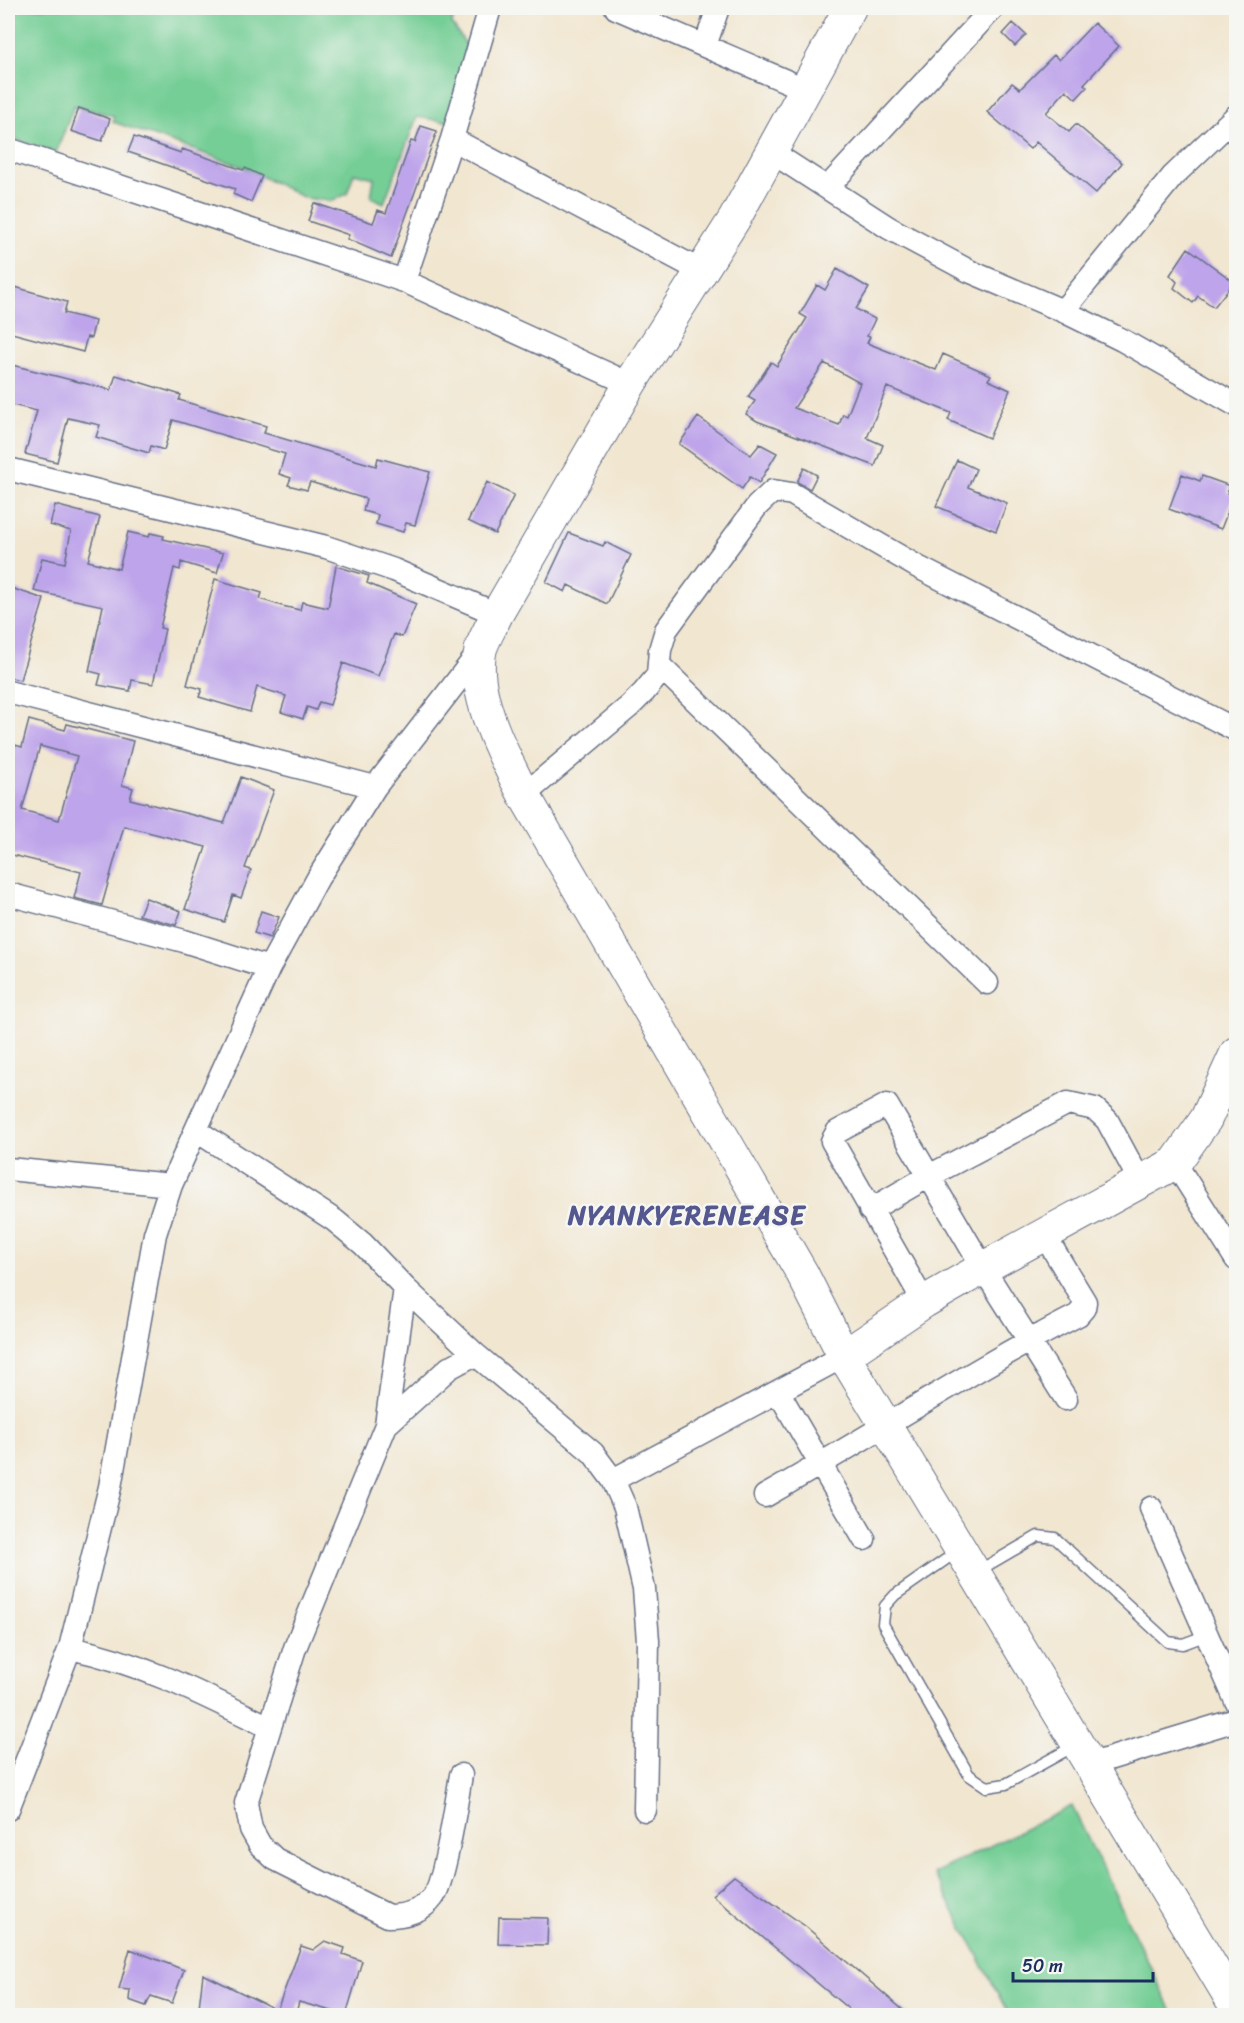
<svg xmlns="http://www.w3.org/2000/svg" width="1244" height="2023" font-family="Sriracha,sans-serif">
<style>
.green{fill:#75ce95;stroke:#487e7a;stroke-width:1.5}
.building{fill:#bea4ea;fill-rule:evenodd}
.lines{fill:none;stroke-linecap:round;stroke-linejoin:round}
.lane-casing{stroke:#666f86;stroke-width:13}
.street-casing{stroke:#666f86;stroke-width:25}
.secondary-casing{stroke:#666f86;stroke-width:34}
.lane{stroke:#fff;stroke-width:10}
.street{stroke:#fff;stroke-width:22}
.secondary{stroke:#fff;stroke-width:32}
.labels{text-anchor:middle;stroke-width:5;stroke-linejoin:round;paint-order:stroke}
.district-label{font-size:26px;font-weight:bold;letter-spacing:1.5px;fill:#54588f;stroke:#f6f6f2}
</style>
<rect width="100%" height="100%" fill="#f6f6f2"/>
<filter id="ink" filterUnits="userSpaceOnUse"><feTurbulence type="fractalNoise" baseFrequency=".0167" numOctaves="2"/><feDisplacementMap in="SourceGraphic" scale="12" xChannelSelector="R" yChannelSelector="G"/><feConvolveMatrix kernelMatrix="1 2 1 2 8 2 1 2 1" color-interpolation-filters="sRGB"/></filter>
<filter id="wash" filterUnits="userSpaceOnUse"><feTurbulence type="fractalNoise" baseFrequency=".008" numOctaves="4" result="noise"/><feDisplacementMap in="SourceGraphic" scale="24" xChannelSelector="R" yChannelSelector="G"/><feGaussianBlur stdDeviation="1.35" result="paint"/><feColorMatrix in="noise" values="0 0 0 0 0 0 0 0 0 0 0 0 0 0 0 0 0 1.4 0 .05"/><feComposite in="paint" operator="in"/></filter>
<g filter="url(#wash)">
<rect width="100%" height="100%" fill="#f1e6d0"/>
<path class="green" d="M8,8h447l-3,16 17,25 -21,73 -31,-5 -33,86 -13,-6 3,-19 -20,-5 -7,21 -16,7 -26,-3 -62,-31 -130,-45 1,-6 -40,-10 -18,47 -48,-16z
M1072,1806l102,209h-165l-75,-142z"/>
<g id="blocks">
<path class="building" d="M1013,23l13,12 -11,11 -12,-12z
M1094,23l25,23 -35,38 3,3 -11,12 -10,-9 -20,23 23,19 7,-8 46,39 -26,30 -60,-51 -6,7 -43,-37 25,-29 8,6 34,-34 5,5z
M79,108l31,11 -8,22 -31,-10z
M421,126l16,5 -46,127 -44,-19 2,-4 -41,-14 6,-18 59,20 5,-13 8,3 25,-72 4,1z
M134,137l47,16 1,-4 61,21 2,-2 17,8 -11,26 -18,-8 2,-5 -107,-37z
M1188,248l46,34 -20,25 -16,-11 -5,7 -19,-15 3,-6 -7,-7z
M837,269l32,19 -13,21 19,10 -8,17 3,1 -3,6 69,27 7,-16 48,21 -3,5 22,10 -21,48 -41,-18 3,-7 -64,-26 -20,51 16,7 -8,21 -118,-45 -11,-7 9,-13 -7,-4 23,-35 6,4 30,-48 -7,-4 17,-29 8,5zM824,363l36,20 -13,33 -4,-2 -4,11 -45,-17z
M8,285l59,17 -3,11 31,8 -4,17 -4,-1 -4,15 -75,-20z
M8,364l103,26 5,-15 65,20 -2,5 87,26 -2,7 112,33 2,-8 52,14 -15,53 -9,-2 -3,9 -27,-8 2,-9 -15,-4 3,-12 -56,-17 -3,8 -19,-5 3,-7 -12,-4 6,-20 -112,-34 -9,30 -13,-4 -2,7 -53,-16 4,-12 -32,-7 -11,44 -32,-8 12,-43 -29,-7z
M698,417l53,38 9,-11 17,9 -18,30 -9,-6 -8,12 -63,-45z
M957,460l19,9 -8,18 39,16 -11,28 -60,-25z
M804,468l13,7 -7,14 -13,-7z
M1182,474l18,7 2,-5 28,10 -3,7 7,2 -13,34 -52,-20z
M487,482l27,13 -19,39 -27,-13z
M55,505l45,12 -12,44 31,8 9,-37 21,5 1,-4 14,3 -1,3 60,14 -6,20 -36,-11 -1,8 -6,-2 -14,60 5,1 -12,55 -21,-4 -2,11 -32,-6 3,-11 -12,-3 14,-65 -69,-15 8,-33 23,5 6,-32 -21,-6z
M569,533l34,13 2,-4 26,13 -24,49 -39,-19 -3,7 -19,-10z
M336,566l33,10 -2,7 49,21 -14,33 -8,-3 -16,42 -35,-13 -13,42 -11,-3 -3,8 -9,-3 -4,12 -22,-7 5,-16 -29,-9 -7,25 -51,-15 3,-8 -15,-4 28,-106 47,14 -2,6 22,7 18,4 2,-8 26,6z
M8,587l36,12 -24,81 -12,-3z
M29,720l36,10 2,-6 66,17 -11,44 11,3 -3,11 94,24 17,-46 33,13 -29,78 6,2 -10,28 -8,-3 -9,27 -39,-13 21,-62 -82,-21 -22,79 -28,-7 7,-26 -73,-18v-111l14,4zM40,746l37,10 -18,64 -37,-10z
M146,898l35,13 -5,14 -37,-10z
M261,911l18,6 -9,21 -16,-5z
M734,1876l71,50 105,90h-53l-145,-121z
M499,1917l49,1 -1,27 -49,-1z
M325,1941l20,7 -2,6 19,7 -16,54 -47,-13 -4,14h-97l5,-42 74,36 24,-64 12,4z
M130,1949l54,21 -12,33 -21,-7 -5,10 -17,-6 1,-10 -11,-1z"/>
</g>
</g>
<g filter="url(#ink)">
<use href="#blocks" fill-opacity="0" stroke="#666f86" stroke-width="1.5"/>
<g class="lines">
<g class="lane-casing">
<path id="lane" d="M958,1551l-63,44 -10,11 -2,18 86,151 18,12 19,-3 70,-39
M978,1571l60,-35 17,2 113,104 15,2 24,-9"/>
</g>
<g class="street-casing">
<path id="street" d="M616,8l191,82
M705,46l13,-38
M452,139l249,132
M8,149l396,132 226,103
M773,153l116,75 80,43 94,40 59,29 114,65
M828,187l165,-179
M404,281l48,-142 38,-131
M1063,311l110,-135 63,-60
M8,469l318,78 68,23 103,44
M661,667l326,316
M8,692l367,95
M524,795l106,-89 14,-14 14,-17 2,-25 6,-20 91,-124 16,-15 19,3 126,73 318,163
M8,894l176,47 85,27
M197,1131l137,89 29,24 42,44 -19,137 -91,223 -49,155 5,26 9,16 15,14 113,57c17,0 35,-5 45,-19 12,-15 24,-99 28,-122
M1175,1163l61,96
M8,1169l163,16
M870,1210l59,-34 139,-73 27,6 12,11 34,63
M405,1288l70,66 118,99 20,27 12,27 19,82 4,52 -3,169
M924,1302l-92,-161 5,-9 50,-27 96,163 83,131
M779,1393l85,146
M386,1425l63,-57 26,-14
M613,1480l231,-124
M765,1496c105,-59 206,-126 313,-181l6,-7 1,-6 -40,-66
M1151,1508l85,193
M70,1648c72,15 134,47 199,79
M1092,1764l144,-44
M8,1809l62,-161 40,-161 45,-253 16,-49 98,-217 49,-90 57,-91 106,-137"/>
</g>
<g class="secondary-casing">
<path id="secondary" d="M850,8l-115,210 -105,166 -133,230c-5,11 -12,23 -16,34 -11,44 23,109 43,147l278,478 42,83 392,651
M844,1356l80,-54 59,-34 192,-105 31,-44 30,-66"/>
</g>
<use href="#lane" class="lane"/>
<use href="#street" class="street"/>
<use href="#secondary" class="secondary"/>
</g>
</g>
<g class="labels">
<g class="district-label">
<text x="687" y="1224">NYANKYERENEASE</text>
</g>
</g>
<rect width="1244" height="2023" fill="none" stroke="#f6f6f2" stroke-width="30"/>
<path d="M1013 1972v9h140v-9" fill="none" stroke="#1b2f5e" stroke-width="3"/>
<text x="1022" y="1972" font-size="18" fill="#1b2f5e" stroke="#f6f6f2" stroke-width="4.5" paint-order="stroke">50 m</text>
</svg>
